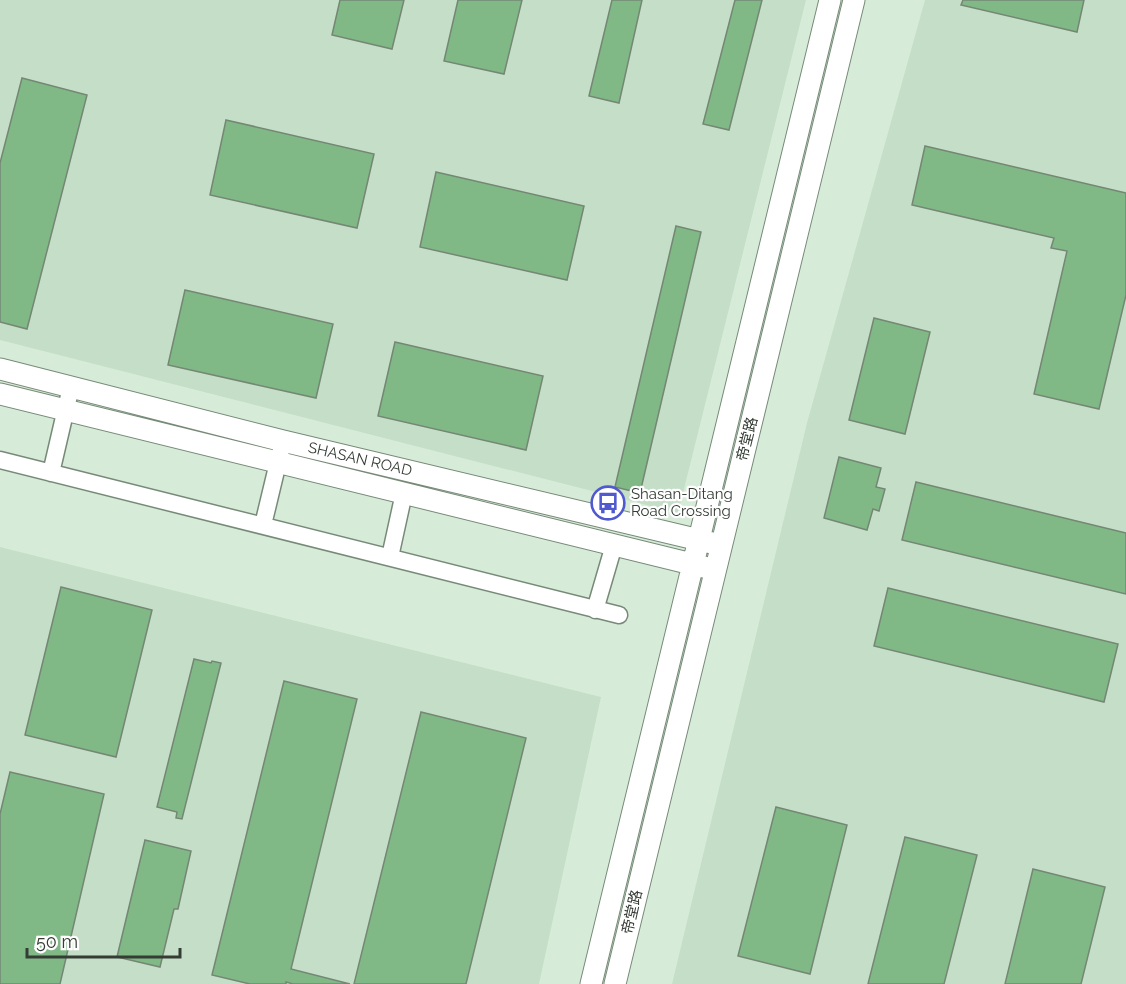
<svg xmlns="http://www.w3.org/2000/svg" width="1126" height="984" font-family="Raleway,'Noto Sans SC',sans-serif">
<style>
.built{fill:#c5dec7}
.building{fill:#81b986;stroke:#748775;stroke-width:1.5}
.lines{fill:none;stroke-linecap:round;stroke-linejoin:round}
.minor-casing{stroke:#778a78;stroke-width:19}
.tertiary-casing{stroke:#778a78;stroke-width:23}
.minor{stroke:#fff;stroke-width:16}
.tertiary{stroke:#fff;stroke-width:21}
.labels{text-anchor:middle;stroke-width:4.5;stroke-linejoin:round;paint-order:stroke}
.street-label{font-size:15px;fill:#343c34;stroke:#fff}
.poi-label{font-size:15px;fill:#343c34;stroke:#fff;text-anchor:start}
</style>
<rect width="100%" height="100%" fill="#d7ecd8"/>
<path class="built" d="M0,0h806l-128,513 -678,-173z
M925,0h201v984h-454l135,-561z
M0,547l601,150 -62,287h-539z"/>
<path class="building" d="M340,0h64l-12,49 -60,-14z
M458,0h64l-18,74 -60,-13z
M612,0h30l-23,103 -30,-7z
M735,0h27l-33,130 -26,-6z
M963,0h121l-7,32 -116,-27z
M22,78l65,17 -60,234 -27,-7v-159z
M226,120l148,34 -17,74 -147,-33z
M925,146l201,47v102l-27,114 -65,-15 33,-143 -16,-3 3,-10 -142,-33z
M436,172l148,34 -17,74 -147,-33z
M676,226l25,6 -61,261 -25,-6z
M185,290l148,34 -17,74 -148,-33z
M874,318l56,14 -25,102 -56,-14z
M395,342l148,34 -17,74 -148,-34z
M839,457l42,11 -5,19 9,2 -6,22 -6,-2 -6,21 -43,-12z
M916,482l210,51v61l-224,-54z
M61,587l91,23 -36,147 -91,-22z
M888,588l230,56 -14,58 -230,-56z
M194,659l17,4 1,-2 9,2 -39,156 -6,-1 1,-6 -20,-5z
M284,681l73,18 -66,270 59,15h-57l-7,-2v2h-36l-38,-9z
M421,712l105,26 -60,246h-112z
M10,772l94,22 -44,190h-60v-170z
M776,807l71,18 -37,149 -72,-18z
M905,837l72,18 -33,129h-76z
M145,840l46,11 -13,58h-4l-14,58 -43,-10z
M1033,869l72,18 -24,97h-76z"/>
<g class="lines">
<g class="minor-casing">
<path id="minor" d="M0,460l619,155
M51,473l20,-86
M263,525l18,-75
M390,557l14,-64
M595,610l19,-65"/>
</g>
<g class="tertiary-casing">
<path id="tertiary" d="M0,369l283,72 429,102
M0,394l704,173
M591,984l239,-984
M615,984l239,-984"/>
</g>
<use href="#minor" class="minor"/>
<use href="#tertiary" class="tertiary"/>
</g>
<defs>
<g id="bus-ring" transform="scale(1.725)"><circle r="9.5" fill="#fff" stroke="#5059cf" stroke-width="1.5"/><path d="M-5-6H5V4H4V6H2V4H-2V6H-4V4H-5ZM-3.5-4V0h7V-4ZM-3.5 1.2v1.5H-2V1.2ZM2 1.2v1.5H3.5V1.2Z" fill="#5059cf"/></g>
</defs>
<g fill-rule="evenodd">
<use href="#bus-ring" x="608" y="503"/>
</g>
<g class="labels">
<g class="street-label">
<text transform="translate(747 439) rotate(-76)" y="5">帝堂路</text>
<text transform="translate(360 459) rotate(13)" y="5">SHASAN ROAD</text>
<text transform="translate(632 912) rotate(-77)" y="5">帝堂路</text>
</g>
<g class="poi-label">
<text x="631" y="499">Shasan-Ditang<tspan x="631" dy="17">Road Crossing</tspan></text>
</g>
</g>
<path d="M27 948v9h153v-9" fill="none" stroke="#343c34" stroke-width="3"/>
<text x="36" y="948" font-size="18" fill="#343c34" stroke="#ffffff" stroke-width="4.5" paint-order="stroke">50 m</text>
</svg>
